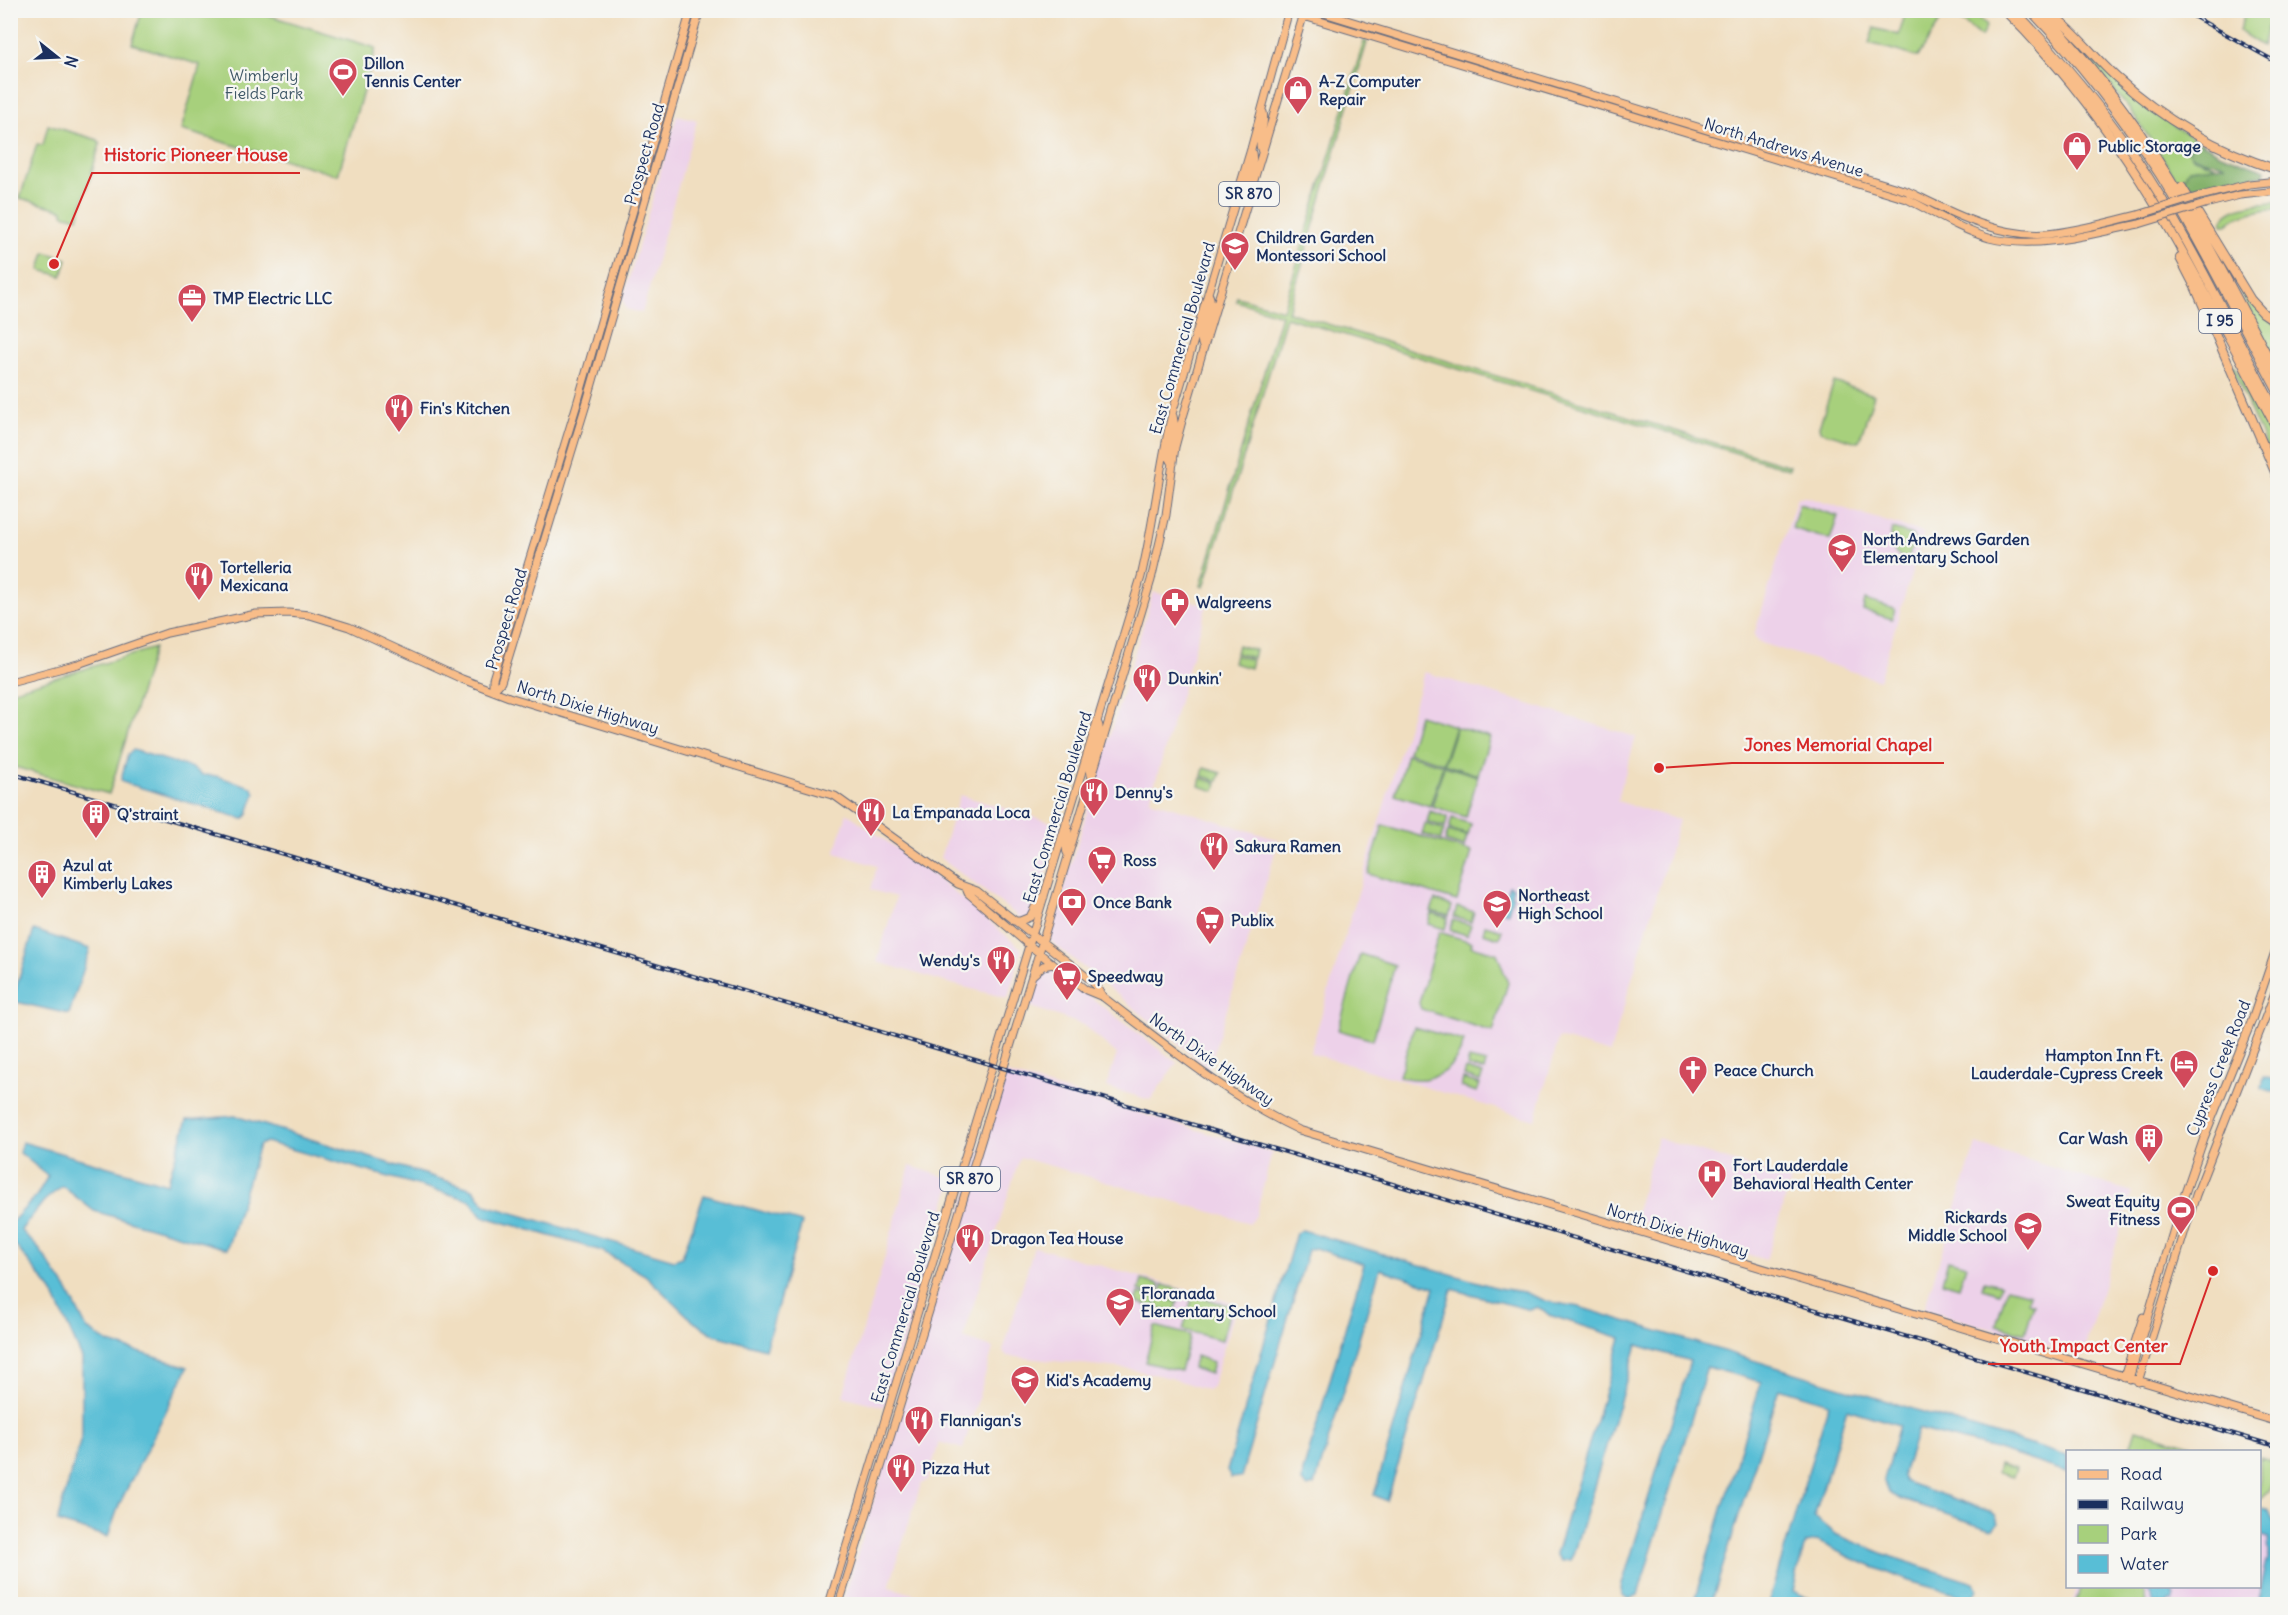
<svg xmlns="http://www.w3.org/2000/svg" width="2288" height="1615" font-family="Delius,sans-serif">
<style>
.built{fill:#edd1e9}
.green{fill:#a7d07c;stroke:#61806d;stroke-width:1.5}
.forest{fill:#85b26c;stroke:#507065;stroke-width:1.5}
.water{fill:#58bed6;stroke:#3a769a;stroke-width:1.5}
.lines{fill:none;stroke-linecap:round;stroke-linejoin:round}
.major-casing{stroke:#666c80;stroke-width:9}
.highway-casing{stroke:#666c80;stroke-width:10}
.major{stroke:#f8bd89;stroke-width:7}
.highway{stroke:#f8bd89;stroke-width:8}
.rail-casing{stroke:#1b2f5e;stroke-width:4}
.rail{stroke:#f6f6f2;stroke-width:1.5;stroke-dasharray:4.5;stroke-linecap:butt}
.major-bridge-casing{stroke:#666c80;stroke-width:9;stroke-linecap:butt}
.major-bridge{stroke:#f8bd89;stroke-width:7}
.labels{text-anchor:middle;stroke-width:4.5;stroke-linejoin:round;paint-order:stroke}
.shield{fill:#f6f6f2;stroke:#5d6b8a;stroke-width:1.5}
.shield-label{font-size:15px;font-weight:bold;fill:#1b2f5e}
.poi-label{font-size:16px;font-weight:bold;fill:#1b2f5e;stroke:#f6f6f2;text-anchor:start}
.park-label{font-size:16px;fill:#3e5766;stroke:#f6f6f2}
.street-label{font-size:16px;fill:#1b2f5e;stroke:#f6f6f2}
.leader{fill:none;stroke:#d62828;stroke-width:2}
.callout-dot{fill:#d62828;stroke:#f6f6f2;stroke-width:2}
.callout-label{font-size:18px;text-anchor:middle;font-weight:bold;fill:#d62828;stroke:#f6f6f2;stroke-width:4.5;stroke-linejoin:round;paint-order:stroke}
</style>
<rect width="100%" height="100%" fill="#f6f6f2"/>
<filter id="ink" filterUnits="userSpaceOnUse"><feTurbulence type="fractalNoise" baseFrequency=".0167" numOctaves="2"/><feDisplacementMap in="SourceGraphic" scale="12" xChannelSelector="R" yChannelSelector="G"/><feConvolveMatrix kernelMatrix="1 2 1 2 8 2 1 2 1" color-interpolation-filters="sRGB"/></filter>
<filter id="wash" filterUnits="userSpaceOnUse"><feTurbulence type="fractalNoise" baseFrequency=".008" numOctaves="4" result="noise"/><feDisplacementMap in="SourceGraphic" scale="24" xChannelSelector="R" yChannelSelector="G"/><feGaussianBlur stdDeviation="1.35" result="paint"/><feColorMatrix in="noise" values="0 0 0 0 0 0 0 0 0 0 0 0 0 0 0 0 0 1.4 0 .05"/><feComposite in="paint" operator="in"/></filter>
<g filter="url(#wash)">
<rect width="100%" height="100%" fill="#f0dec0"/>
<path class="built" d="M677,115l20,5 -55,193 -16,-4 -3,-10z
M1797,497h9l118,36 -45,147 -121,-38 -4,-7z
M1153,592l54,13 -57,195 129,40 -70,228 -156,-125 -4,-6z
M1424,672l212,65 -19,64 62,19 -69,233 -51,-15 -24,82 -225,-67z
M960,795l101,30 -31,100 -90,-67z
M847,813l84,60 91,76 -14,49 -52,-13 -79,-23 19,-65 -25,-7 6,-24 -42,-13z
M1051,967l126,96 -27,37 -44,-13 11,-33 -34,-29 -57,-20 13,-36z
M1004,1073l268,79 -16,63 -6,8 -230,-66 -57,181 30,10 -30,101 -24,-7 -11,38 -7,4 -32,103 31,9 42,8h-120z
M1657,1138l134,42 -25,80 -132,-41z
M1976,1144l156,48 -50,164 -158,-47z
M910,1166l39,12 3,4 -68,225 -41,-11 37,-122z
M1034,1247l203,57 -25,83 -5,3 -36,-12 -41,-9 -123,-13 -4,-5z
M2260,1535l9,3v16l-12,50h-185l5,-17 183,-1z"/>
<path class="green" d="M251,10l125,38 -38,127 -157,-45 19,-65 -68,-21 10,-33z
M2246,10l26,1 -10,35 -23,-15z
M1906,11h65l16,14 -6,12 -17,-14 -20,-8 -26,42 -49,-14 5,-15 25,7z
M1364,41l3,1 -79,270 502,154 -1,3 -503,-152 -82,270 -3,-1 80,-271 -45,-14 1,-4 46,13z
M2094,59l57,52 42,27 -4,14 5,6 23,8 -28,3 -5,9v12l-51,-76 -42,-53z
M48,125l50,15 2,4 -22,74 -15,-4v-4l-43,-12 17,-54 6,1z
M2277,202v7c-9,-2 -43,7 -50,15h-5c1,-19 40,-21 55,-22z
M45,252l22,7 -5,17 -22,-6z
M2240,287l37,39v35l-39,-73z
M2235,365l42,80v27l-45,-105z
M1834,382l40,13 -14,44 -3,3 -37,-11 -1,-4z
M1799,504l39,12 -8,24 -38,-12z
M1892,529l20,6 2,4 -6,21c-15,-5 -21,-16 -16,-31z
M1865,600l30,9 -3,10 -29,-9z
M1238,645l17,5 -2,8 -17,-5z
M154,648l-45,146 -98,-28v-75z
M1235,655l17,5 -2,8 -17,-5z
M1419,715l36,11 -12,37 -35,-11z
M1456,727l34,10 -12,38 -34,-11z
M1407,754l36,11 -13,41 -35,-11z
M1444,766l34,10 -12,41 -34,-11z
M1204,768l17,5 -3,8 -16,-5z
M1201,778l16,5 -2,8 -16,-5z
M1430,811l18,6 -3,10 -18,-5z
M1452,818l19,6 -3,11 -19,-6z
M1425,824l19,5 -3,11 -19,-6z
M1383,825l89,27 -15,49 -89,-27z
M1448,831l19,5 -3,11 -19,-6z
M1435,900l17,6 -3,10 -18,-5z
M1457,907l17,5 -3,10 -17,-5z
M1431,913l17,5 -3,11 -17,-5z
M1453,920l18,5 -4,10 -17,-5z
M1485,925l17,5 -3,8 -16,-5z
M1439,932l33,10 -1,4 26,7 11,30 -15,49 -72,-23 -2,-6z
M1360,954l35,11 -22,75 -35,-10z
M1414,1027l50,14c-9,31 -34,45 -65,35z
M1469,1059l17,4 -2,8 -17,-5z
M1466,1069l17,5 -3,7 -16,-5z
M1463,1079l17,5 -3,8 -16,-5z
M1948,1260l18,5 -7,22 -17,-5z
M1142,1280l18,5 -3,11 -18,-6z
M1984,1281l17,4 -2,8 -17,-5z
M1163,1285l18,5 -3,11 -18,-5z
M2007,1288l23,6 -2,8 6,2 -9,29 -29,-8z
M1139,1293l18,4 -2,10 -19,-5z
M1193,1295l38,11 -9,34 -39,-10z
M1159,1297l19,5 -3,11 -19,-5z
M1155,1326l35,9 -10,36 -35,-9z
M1196,1356l17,6 -3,12 -18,-6z
M2136,1429l74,22h-81z
M2260,1457l18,5 -9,29 -9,8z
M1999,1464l17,5 -3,7 -16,-4z
M2081,1586l62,1 3,17h-71z"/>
<path class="forest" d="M2193,138l28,16 44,16 -1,5 -24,3 -38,10 -18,-3v-7l5,-9 36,-4c-13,-6 -26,-1 -36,-13z"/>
<path class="water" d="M133,750l59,18 10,7 14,1 36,11 3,6 -8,23 -4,3 -121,-37 -1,-3 7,-25z
M1509,886l4,2 -2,7 2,1 -5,17 -16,-5 5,-16 9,2z
M34,930l56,19 -21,65 -57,-13z
M2264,1076l13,4v13l-15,-5z
M235,1116l238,73 13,16 188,55 8,-3 22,-62 98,28 -37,126 -50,-14 -21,-13 -49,-47 -43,-24 -120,-35 -12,-16 -204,-58 -7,3 -32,104 -133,-38 -32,-25 -18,15 -23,29 19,20 28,41 19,38 22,14 79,24 -69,138 -11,32 -51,-15 25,-87v-77l-30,-67 -41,-51v-17l26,-28 11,-19 -29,-24 3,-10 145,42 20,-64z
M1302,1230l196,58 26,4 22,9 33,6 488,149v16l-72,-23 -77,-20 -16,48 3,5 87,30 4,4 2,7 -7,6 -88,-29 -14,-7 -5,-13 15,-55 -52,-16 -33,108 21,17 57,23 82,26 3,7 -4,6 -4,2 -60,-17 -56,-22 -36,-18 -12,2 -12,48 28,13h-53l61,-201 -50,-15 -68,216h-18l68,-222 -54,-15 -69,228 -9,4 -7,-4 -1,-7 69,-227 -53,-16 -64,210 -3,5 -9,1 -5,-7 65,-216 -72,-23 -6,-5 -6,-3 -7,3 -78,-21 -65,212 -13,-6 61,-208 -55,-18 -65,216 -8,2 -5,-5 1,-10 61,-208 -49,-16 -7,2 -67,227 -10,1 -4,-7 69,-238z
M2264,1509l5,2 5,11 3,2v80h-20l12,-50 -1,-16 -8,-3v-25z
M2147,1587h23l5,9 -2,5h-4l-2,3h-13z"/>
</g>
<g filter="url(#ink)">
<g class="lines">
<g class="major-casing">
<path id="major" d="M1284,10l623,189c26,13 54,31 82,39 49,12 102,-4 150,-14
M1314,10l593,181c43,21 91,47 140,43 31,-3 61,-12 91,-19
M1262,152c-7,-14 5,-26 1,-40
M2200,196l49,-12 29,-3
M1248,199c-9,-14 10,-33 3,-49
M2205,204l35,-9 38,-4
M1203,347c-8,-17 15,-37 5,-54
M1173,416l2,11 -6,30 4,7
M10,682l68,-18 89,-31 89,-19 32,-1 22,2 39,12 113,52 47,18 326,99 123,88 19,7 115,90 11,16
M493,690v-11l84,-275 114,-394
M493,691l8,-9 87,-284 112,-388
M1091,775c-5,-18 15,-38 6,-54
M1066,823c6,11 -4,21 2,32
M966,888l2,5 61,52 57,45 17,7c63,48 124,99 196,133l979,292
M1014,921h6l10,-4 8,-16 6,-4
M1033,975l10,-9 10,-2
M2124,1377l19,-60
M2129,1379l53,-177 22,-64 48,-118 26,-77
M2138,1382l58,-187 82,-210
M829,1604l312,-1027c13,-54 18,-109 31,-163l79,-265 38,-139
M839,1604l203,-661 109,-363 15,-65 9,-68 8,-30 122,-407"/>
</g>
<g class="highway-casing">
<path id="highway" d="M2004,10c126,122 193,269 274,421
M2014,10c44,45 84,93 120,145 55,81 97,173 144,260
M2030,10c49,51 92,106 130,165 43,70 79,145 118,217
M2040,10c49,51 91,106 128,166 40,64 74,133 110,199
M2047,10c25,18 46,46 69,67 46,42 102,74 162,93
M2182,187l69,113 12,13 15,10
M2180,258l16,31 82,190"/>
</g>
<use href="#major" class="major"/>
<use href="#highway" class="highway"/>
<g class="rail-casing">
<path id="rail" d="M2182,10l96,53
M10,773l2268,674"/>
</g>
<use href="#rail" class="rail"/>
<g class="major-bridge-casing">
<path id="major-bridge" d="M2138,215l62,-19
M2139,224l66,-20"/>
</g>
<use href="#major-bridge" class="major-bridge"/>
</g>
</g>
<defs>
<g id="stadium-pin" transform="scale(1.5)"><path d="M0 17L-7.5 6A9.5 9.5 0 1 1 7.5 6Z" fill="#d1495b" stroke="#f6f6f2"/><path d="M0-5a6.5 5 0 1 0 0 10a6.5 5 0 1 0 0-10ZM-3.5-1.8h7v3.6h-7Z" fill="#fff"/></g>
<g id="shop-pin" transform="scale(1.5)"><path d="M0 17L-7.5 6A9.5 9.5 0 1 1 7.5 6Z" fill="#d1495b" stroke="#f6f6f2"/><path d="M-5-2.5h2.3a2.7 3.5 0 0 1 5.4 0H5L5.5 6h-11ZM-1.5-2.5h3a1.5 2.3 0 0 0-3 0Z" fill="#fff"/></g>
<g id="school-pin" transform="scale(1.5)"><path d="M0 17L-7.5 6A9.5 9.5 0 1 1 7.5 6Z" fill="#d1495b" stroke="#f6f6f2"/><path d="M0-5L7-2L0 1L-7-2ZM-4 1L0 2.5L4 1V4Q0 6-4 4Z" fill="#fff"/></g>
<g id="office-pin" transform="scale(1.5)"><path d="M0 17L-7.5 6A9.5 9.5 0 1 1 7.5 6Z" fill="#d1495b" stroke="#f6f6f2"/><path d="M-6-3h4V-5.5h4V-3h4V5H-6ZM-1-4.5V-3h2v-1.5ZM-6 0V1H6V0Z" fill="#fff"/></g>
<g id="restaurant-pin" transform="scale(1.5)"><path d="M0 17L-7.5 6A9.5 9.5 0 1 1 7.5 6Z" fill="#d1495b" stroke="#f6f6f2"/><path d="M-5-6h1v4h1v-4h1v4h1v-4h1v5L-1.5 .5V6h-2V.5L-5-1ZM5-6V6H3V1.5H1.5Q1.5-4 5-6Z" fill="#fff"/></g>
<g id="pharmacy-pin" transform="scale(1.5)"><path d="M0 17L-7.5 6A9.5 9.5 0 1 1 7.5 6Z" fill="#d1495b" stroke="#f6f6f2"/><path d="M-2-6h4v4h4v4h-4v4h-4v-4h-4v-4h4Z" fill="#fff"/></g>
<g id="building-pin" transform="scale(1.5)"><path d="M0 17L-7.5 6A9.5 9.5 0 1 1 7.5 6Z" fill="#d1495b" stroke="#f6f6f2"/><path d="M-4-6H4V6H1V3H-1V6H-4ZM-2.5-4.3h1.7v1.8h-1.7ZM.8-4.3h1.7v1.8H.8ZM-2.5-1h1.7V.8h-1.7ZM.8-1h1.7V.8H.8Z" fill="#fff"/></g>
<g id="supermarket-pin" transform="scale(1.5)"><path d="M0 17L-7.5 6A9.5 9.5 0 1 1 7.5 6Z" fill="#d1495b" stroke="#f6f6f2"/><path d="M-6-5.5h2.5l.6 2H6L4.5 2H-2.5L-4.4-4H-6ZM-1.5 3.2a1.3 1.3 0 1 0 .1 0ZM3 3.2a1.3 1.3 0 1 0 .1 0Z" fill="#fff"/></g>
<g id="bank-pin" transform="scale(1.5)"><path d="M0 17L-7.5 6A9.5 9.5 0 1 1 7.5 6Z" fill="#d1495b" stroke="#f6f6f2"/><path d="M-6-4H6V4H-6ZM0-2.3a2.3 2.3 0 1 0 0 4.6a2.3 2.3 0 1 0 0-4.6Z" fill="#fff"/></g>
<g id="hotel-pin" transform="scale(1.5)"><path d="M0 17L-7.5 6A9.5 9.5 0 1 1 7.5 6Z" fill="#d1495b" stroke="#f6f6f2"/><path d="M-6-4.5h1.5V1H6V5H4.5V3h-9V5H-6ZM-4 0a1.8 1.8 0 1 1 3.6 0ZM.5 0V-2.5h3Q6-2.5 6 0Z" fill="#fff"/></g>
<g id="church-pin" transform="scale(1.5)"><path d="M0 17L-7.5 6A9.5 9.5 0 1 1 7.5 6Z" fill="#d1495b" stroke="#f6f6f2"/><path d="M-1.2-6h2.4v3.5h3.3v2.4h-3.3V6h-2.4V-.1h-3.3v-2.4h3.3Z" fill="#fff"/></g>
<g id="hospital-pin" transform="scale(1.5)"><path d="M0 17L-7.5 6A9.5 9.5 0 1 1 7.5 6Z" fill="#d1495b" stroke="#f6f6f2"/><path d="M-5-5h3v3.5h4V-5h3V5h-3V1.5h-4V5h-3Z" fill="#fff"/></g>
</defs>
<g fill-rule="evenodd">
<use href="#stadium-pin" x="343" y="72"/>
<use href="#shop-pin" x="1298" y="90"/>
<use href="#shop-pin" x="2077" y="146"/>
<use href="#school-pin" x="1235" y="246"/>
<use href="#office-pin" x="192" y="298"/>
<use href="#restaurant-pin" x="399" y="408"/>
<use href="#school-pin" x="1842" y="548"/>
<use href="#restaurant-pin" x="199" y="576"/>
<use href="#pharmacy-pin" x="1175" y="602"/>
<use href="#restaurant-pin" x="1147" y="678"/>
<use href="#restaurant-pin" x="1094" y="792"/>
<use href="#restaurant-pin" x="871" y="812"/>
<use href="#building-pin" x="96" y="814"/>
<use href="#restaurant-pin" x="1214" y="846"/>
<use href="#supermarket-pin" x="1102" y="860"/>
<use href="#building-pin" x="42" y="874"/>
<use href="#bank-pin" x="1072" y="902"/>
<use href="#school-pin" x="1497" y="904"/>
<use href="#supermarket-pin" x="1210" y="920"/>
<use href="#restaurant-pin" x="1001" y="960"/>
<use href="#supermarket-pin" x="1067" y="976"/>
<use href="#hotel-pin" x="2184" y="1064"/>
<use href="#church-pin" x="1693" y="1070"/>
<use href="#building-pin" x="2149" y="1138"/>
<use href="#hospital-pin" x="1712" y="1174"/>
<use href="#stadium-pin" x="2181" y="1210"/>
<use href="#school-pin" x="2028" y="1226"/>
<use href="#restaurant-pin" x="970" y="1238"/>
<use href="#school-pin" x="1120" y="1302"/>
<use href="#school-pin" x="1025" y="1380"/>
<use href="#restaurant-pin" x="919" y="1420"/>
<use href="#restaurant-pin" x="901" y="1468"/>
</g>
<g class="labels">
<g class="shield">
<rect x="1219" y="182" width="60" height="24" rx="4.5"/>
<rect x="2199" y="309" width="42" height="24" rx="4.5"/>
<rect x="940" y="1167" width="60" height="24" rx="4.5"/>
</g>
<g class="shield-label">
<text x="1249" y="199">SR 870</text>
<text x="2220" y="326">I 95</text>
<text x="970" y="1184">SR 870</text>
</g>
<g class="poi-label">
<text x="364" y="69">Dillon<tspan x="364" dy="18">Tennis Center</tspan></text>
<text x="1319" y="87">A-Z Computer<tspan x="1319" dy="18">Repair</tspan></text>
<text x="2098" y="152">Public Storage</text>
<text x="1256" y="243">Children Garden<tspan x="1256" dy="18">Montessori School</tspan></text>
<text x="213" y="304">TMP Electric LLC</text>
<text x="420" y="414">Fin's Kitchen</text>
<text x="1863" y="545">North Andrews Garden<tspan x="1863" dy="18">Elementary School</tspan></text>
<text x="220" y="573">Tortelleria<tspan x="220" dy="18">Mexicana</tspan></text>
<text x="1196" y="608">Walgreens</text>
<text x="1168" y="684">Dunkin'</text>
<text x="1115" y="798">Denny's</text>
<text x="892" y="818">La Empanada Loca</text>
<text x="117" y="820">Q'straint</text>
<text x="1235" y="852">Sakura Ramen</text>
<text x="1123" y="866">Ross</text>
<text x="63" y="871">Azul at<tspan x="63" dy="18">Kimberly Lakes</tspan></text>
<text x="1518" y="901">Northeast<tspan x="1518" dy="18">High School</tspan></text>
<text x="1093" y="908">Once Bank</text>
<text x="1231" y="926">Publix</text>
<text x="980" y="966" text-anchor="end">Wendy's</text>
<text x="1088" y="982">Speedway</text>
<text x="2163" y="1061" text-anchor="end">Hampton Inn Ft.<tspan x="2163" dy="18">Lauderdale-Cypress Creek</tspan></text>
<text x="1714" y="1076">Peace Church</text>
<text x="2128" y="1144" text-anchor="end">Car Wash</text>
<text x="1733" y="1171">Fort Lauderdale<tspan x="1733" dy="18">Behavioral Health Center</tspan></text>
<text x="2160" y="1207" text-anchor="end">Sweat Equity<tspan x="2160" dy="18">Fitness</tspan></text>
<text x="2007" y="1223" text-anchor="end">Rickards<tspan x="2007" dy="18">Middle School</tspan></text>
<text x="991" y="1244">Dragon Tea House</text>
<text x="1141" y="1299">Floranada<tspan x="1141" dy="18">Elementary School</tspan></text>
<text x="1046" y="1386">Kid's Academy</text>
<text x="940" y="1426">Flannigan's</text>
<text x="922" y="1474">Pizza Hut</text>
</g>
<g class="park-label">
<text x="264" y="81">Wimberly<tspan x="264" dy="18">Fields Park</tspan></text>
</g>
<g class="street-label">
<text transform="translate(1784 147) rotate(17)" y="6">North Andrews Avenue</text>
<text transform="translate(644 154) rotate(-74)" y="6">Prospect Road</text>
<text transform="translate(1182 338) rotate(-74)" y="6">East Commercial Boulevard</text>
<text transform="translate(506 619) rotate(-73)" y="6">Prospect Road</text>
<text transform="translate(588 707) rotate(17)" y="6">North Dixie Highway</text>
<text transform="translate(1057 807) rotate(-73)" y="6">East Commercial Boulevard</text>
<text transform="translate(1212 1059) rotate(35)" y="6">North Dixie Highway</text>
<text transform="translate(2218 1068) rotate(-68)" y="6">Cypress Creek Road</text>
<text transform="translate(1678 1230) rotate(17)" y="6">North Dixie Highway</text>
<text transform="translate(905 1307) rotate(-73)" y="6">East Commercial Boulevard</text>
</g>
</g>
<path class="leader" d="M54 264L92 173H300M1659 768L1732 763H1944M2213 1271L2180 1364H1988"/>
<g class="callout-dot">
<circle cx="54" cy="264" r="6"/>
<circle cx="1659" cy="768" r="6"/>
<circle cx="2213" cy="1271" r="6"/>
</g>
<g class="callout-label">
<text x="196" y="161">Historic Pioneer House</text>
<text x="1838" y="751">Jones Memorial Chapel</text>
<text x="2084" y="1352">Youth Impact Center</text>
</g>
<rect width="2288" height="1615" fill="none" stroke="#f6f6f2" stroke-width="36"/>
<rect x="2066" y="1450" width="195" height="138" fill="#f6f6f2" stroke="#9ea6b7" stroke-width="1.5"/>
<rect x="2078" y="1470" width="30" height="9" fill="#f8bd89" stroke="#9ea6b7" stroke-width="1.5"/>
<text x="2120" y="1480" font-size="18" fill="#1b2f5e">Road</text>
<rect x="2078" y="1500" width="30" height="9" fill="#1b2f5e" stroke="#9ea6b7" stroke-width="1.5"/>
<text x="2120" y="1510" font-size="18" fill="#1b2f5e">Railway</text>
<rect x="2078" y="1525" width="30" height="18" fill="#a7d07c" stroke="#9ea6b7" stroke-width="1.5"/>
<text x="2120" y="1540" font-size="18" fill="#1b2f5e">Park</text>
<rect x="2078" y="1555" width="30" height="18" fill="#58bed6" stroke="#9ea6b7" stroke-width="1.5"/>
<text x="2120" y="1570" font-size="18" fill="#1b2f5e">Water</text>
<g transform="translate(57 57) rotate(108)" stroke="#f6f6f2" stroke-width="4.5" paint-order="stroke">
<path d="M0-4.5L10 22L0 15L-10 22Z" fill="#1b2f5e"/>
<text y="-9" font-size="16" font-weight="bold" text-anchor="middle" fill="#1b2f5e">N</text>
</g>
</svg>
